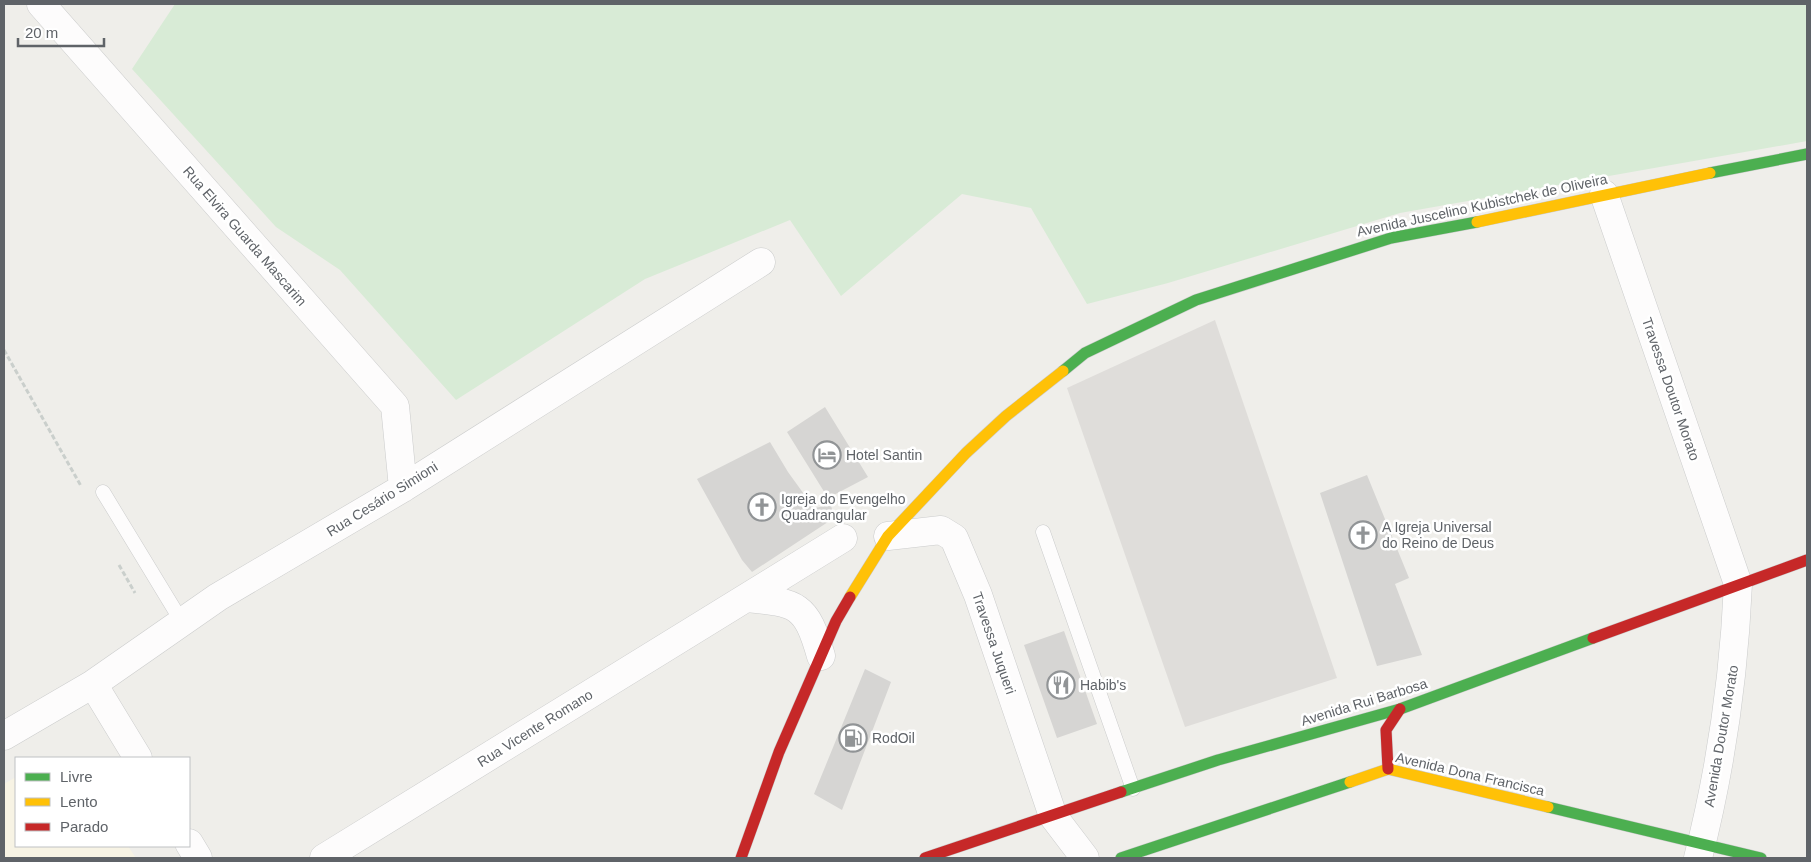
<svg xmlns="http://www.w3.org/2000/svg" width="1811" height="862" font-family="Arial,sans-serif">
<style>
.commercial{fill:#f7f3e4}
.industrial{fill:#dfddda}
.green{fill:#d8ebd6}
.building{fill:#d6d5d3}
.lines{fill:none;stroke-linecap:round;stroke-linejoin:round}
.lane-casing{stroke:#cbcccc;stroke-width:15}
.street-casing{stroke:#cbcccc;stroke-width:29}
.fast-casing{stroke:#cacacb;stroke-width:12}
.slow-casing{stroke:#cacacb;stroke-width:12}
.jam-casing{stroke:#cacacb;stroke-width:12}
.path{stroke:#cacfcc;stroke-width:3;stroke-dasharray:5 2.5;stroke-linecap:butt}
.lane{stroke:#fdfcfc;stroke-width:14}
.street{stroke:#fdfcfc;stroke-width:28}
.fast{stroke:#4caf50;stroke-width:11}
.slow{stroke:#ffc107;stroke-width:11}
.jam{stroke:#c62828;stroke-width:11}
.labels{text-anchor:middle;stroke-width:5;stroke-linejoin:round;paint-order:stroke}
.street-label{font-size:14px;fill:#5f6368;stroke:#fff}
.poi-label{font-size:14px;fill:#5f6368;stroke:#fff;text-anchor:start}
</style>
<rect width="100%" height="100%" fill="#efeeea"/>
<path class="commercial" d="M16,777v69h112l8,12h-132v-74z"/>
<path class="industrial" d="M1215,320l122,358 -152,49 -118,-339z"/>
<path class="green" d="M175,4h1632v137l-407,72 -232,70 -81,21 -56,-96 -69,-14 -121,102 -51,-76 -145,59 -189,121 -116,-130 -64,-43 -144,-158z"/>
<path class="building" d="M825,407l43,70 -40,21 -41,-66z
M770,442l18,30 26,36 17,-3 3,13 -82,54 -10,-12 -45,-81z
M1367,475l42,103 -14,6 27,71 -45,11 -57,-173z
M1064,631l33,93 -40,14 -33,-93z
M865,669l26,13 -49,128 -28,-16z"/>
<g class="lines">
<g class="lane-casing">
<path id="lane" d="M103,492l79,130
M1043,532l90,257"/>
</g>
<g class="street-casing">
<path id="street" d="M41,4l354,402 8,82
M1604,194l134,390c-4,92 -17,184 -40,274
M888,536l53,-6 13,8 24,57 75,221 32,42
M746,598c52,5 60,6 75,58
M93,684l45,74
M4,736l89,-52 125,-87 185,-109 358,-226
M189,843l9,15
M324,858l519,-320"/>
</g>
<g class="fast-casing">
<path id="fast" d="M1710,173l97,-19
M1063,371l22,-18 111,-53 195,-62 86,-16
M1121,792l97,-32 182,-51 193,-71
M1548,807l213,51
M1121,858l229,-76"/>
</g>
<g class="slow-casing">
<path id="slow" d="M1477,222l233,-49
M850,597l38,-61 78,-83 40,-37 57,-45
M1350,782l38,-13 160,38"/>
</g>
<g class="jam-casing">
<path id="jam" d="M1593,638l214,-78
M1388,769l-2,-39 14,-21
M741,858l38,-106 57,-131 14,-24
M925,858l196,-66"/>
</g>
<path class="path" d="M4,350l77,136
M119,565l16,28"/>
<use href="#lane" class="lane"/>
<use href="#street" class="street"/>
<use href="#fast" class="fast"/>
<use href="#slow" class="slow"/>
<use href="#jam" class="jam"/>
</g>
<defs>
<g id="hotel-ring" transform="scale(1.4375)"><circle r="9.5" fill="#fff" stroke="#919496" stroke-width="1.5"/><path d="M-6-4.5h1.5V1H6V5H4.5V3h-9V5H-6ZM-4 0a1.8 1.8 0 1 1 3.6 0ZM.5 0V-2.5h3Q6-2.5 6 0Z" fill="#919496"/></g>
<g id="church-ring" transform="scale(1.4375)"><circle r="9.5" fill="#fff" stroke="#919496" stroke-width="1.5"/><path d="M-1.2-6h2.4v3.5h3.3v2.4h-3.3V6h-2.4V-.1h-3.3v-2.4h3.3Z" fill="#919496"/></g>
<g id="restaurant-ring" transform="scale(1.4375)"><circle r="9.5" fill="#fff" stroke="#919496" stroke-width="1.5"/><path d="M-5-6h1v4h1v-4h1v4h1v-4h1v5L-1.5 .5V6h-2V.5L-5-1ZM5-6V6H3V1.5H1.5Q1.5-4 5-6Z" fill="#919496"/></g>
<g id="fuel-ring" transform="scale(1.4375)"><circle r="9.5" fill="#fff" stroke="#919496" stroke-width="1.5"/><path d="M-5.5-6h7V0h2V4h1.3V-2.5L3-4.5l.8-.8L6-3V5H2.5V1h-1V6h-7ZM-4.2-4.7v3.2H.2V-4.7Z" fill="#919496"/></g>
</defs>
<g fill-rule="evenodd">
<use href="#hotel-ring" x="827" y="455"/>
<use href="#church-ring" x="762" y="507"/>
<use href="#church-ring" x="1363" y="535"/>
<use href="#restaurant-ring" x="1061" y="685"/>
<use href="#fuel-ring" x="853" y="738"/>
</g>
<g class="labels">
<g class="street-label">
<text transform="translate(1482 205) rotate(-12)" y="5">Avenida Juscelino Kubistchek de Oliveira</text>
<text transform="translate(245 236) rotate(49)" y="5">Rua Elvira Guarda Mascarim</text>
<text transform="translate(1671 389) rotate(71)" y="5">Travessa Doutor Morato</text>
<text transform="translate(382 499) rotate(-32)" y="5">Rua Cesário Simioni</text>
<text transform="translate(994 643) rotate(71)" y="5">Travessa Juqueri</text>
<text transform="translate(1364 702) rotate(-17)" y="5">Avenida Rui Barbosa</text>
<text transform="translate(535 728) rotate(-32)" y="5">Rua Vicente Romano</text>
<text transform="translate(1721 736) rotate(-80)" y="5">Avenida Doutor Morato</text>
<text transform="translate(1470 774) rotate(13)" y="5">Avenida Dona Francisca</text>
</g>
<g class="poi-label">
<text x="846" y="460">Hotel Santin</text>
<text x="781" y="504">Igreja do Evengelho<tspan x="781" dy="16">Quadrangular</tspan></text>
<text x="1382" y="532">A Igreja Universal<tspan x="1382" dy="16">do Reino de Deus</tspan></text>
<text x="1080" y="690">Habib's</text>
<text x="872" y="743">RodOil</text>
</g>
</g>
<rect width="1811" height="862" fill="none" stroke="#5f6368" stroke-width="10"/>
<rect x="15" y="757" width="175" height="90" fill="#ffffff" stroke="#bfc1c3"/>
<rect x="25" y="773" width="25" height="8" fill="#4caf50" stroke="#bfc1c3"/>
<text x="60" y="782" font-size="15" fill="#5f6368">Livre</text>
<rect x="25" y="798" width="25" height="8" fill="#ffc107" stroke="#bfc1c3"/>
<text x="60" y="807" font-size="15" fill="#5f6368">Lento</text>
<rect x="25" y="823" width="25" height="8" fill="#c62828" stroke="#bfc1c3"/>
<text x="60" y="832" font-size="15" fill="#5f6368">Parado</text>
<path d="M18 38v8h86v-8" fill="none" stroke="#5f6368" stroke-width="2.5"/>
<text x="25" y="38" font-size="15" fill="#5f6368" stroke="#ffffff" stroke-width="4" paint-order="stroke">20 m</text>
</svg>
